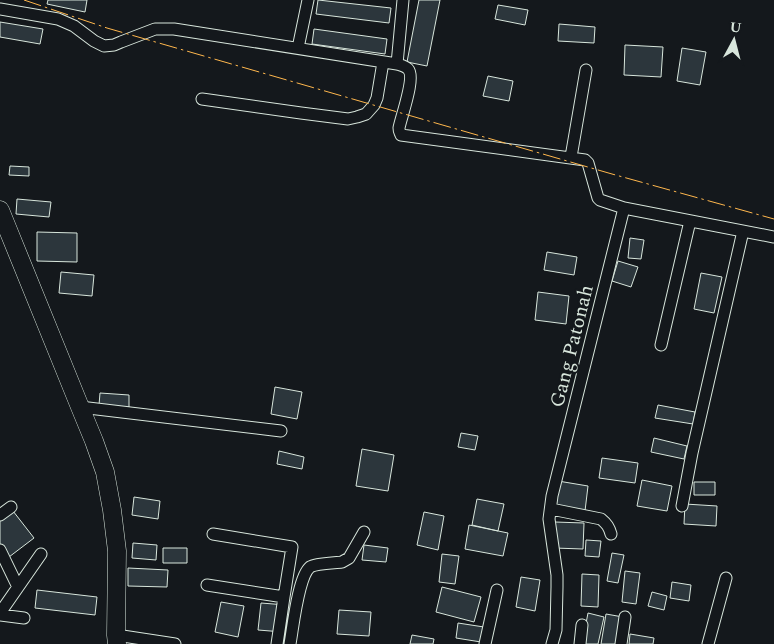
<svg xmlns="http://www.w3.org/2000/svg" width="774" height="644" font-family="Spectral,serif">
<style>
.building{fill:#2c363c;stroke:#d8e6dc}
.lines{fill:none;stroke-linecap:round;stroke-linejoin:round}
.street-casing{stroke:#d8e6dc;stroke-width:13}
.primary-casing{stroke:#d8e6dc;stroke-width:19}
.street{stroke:#14181c;stroke-width:11}
.primary{stroke:#14181c;stroke-width:18}
.power{stroke:#ffb74d;stroke-width:1;stroke-dasharray:18 4 2.5 4;stroke-linecap:butt}
.labels{text-anchor:middle;stroke-width:4;stroke-linejoin:round;paint-order:stroke}
.street-label{font-size:20px;fill:#d8e6dc;stroke:#14181c}
</style>
<rect width="100%" height="100%" fill="#14181c"/>
<path class="building" d="M48,0h39l-2,12 -38,-8z
M318,0l73,8 -2,15 -73,-9z
M419,0h21l-13,66 -20,-4z
M498,5l30,5 -3,15 -30,-6z
M0,22l43,7 -3,15 -40,-7z
M559,24l36,3 -1,16 -36,-2z
M314,29l73,10 -2,15 -73,-10z
M625,45l38,2 -2,30 -37,-2z
M682,48l24,4 -6,33 -23,-4z
M488,76l25,5 -4,20 -26,-5z
M10,166l19,1v9l-20,-1z
M17,199l34,3 -2,15 -33,-3z
M37,232l40,1v29l-40,-1z
M630,238l14,2 -3,19 -13,-1z
M547,252l30,5 -3,18 -30,-5z
M618,261l20,6 -7,20 -19,-6z
M61,272l33,3 -2,21 -33,-3z
M701,273l21,4 -8,36 -20,-4z
M538,292l31,4 -3,28 -31,-4z
M275,387l27,5 -5,27 -26,-5z
M100,393l29,2v12l-30,-2z
M658,405l37,7 -2,12 -38,-6z
M461,433l17,3 -3,14 -17,-3z
M654,438l33,8 -3,13 -33,-7z
M362,449l32,6 -6,36 -32,-5z
M279,451l25,6 -2,12 -25,-5z
M602,458l36,5 -3,20 -36,-5z
M642,480l30,6 -5,25 -30,-5z
M558,481l30,5 -3,25 -31,-4z
M694,482h21v13h-21z
M134,497l26,4 -2,18 -26,-4z
M477,499l27,5 -6,27 -26,-6z
M685,504l32,2 -1,20 -32,-2z
M13,511l21,27 -25,19 -9,-11v-26z
M424,512l20,4 -6,34 -21,-5z
M555,522l29,1 -1,26 -29,-1z
M469,525l39,8 -5,23 -38,-7z
M586,540l15,1 -2,16 -14,-1z
M133,543l24,2 -1,15 -24,-2z
M364,545l24,3 -2,14 -24,-2z
M163,548h24v15h-24z
M612,553l12,2 -6,28 -11,-2z
M442,554l17,2 -4,28 -16,-2z
M128,568l40,2 -1,17 -39,-1z
M625,571l15,2 -4,31 -14,-2z
M582,574l17,1 -1,32 -17,-1z
M521,577l19,3 -5,31 -19,-4z
M672,582l19,3 -2,16 -19,-3z
M442,587l39,10 -7,25 -38,-10z
M37,590l60,7 -2,18 -60,-7z
M652,592l15,4 -3,14 -16,-4z
M221,602l23,4 -6,31 -23,-5z
M261,603l25,2 -3,27 -25,-2z
M339,610l32,2 -2,24 -32,-2z
M588,613l16,4 -6,27h-16z
M606,614l17,3 -4,27h-18z
M458,623l26,4 -3,15 -25,-4z
M630,634l24,4 -1,6h-24z
M412,635l22,4 -1,5h-23z"/>
<g class="lines">
<g class="street-casing">
<path id="street" d="M0,9l58,10 16,7 20,15 10,5 10,-1 7,-3 34,-13h19l223,35c3,1 8,2 11,5 8,8 -7,48 -9,59 0,4 1,4 2,7l184,25 3,3 10,35 2,2 24,8
M298,48l10,-48
M397,64l6,-64
M202,99l99,14 47,6 9,-2 9,-3 8,-9 3,-7 6,-36
M571,157l15,-87
M661,345l29,-124
M80,407l201,24
M682,506l10,-53 51,-222
M551,509l50,10c6,5 8,8 10,15
M0,515l11,-8
M213,534l79,13 -8,50
M0,550l18,37
M207,585l77,12 -7,47
M0,613l41,-59
M0,615l24,3
M116,635l59,9
M290,644c3,-16 8,-67 20,-77 6,-4 24,-4 32,-5l7,-4 15,-26
M485,644l12,-54
M552,644l4,-14 1,-43v-12l-8,-56 3,-23 72,-288 150,29
M580,644l2,-19
M621,644l4,-27
M708,644l18,-66"/>
</g>
<g class="primary-casing">
<path id="primary" d="M0,210l80,197 14,34 11,31 7,38 5,41 -1,84 1,9"/>
</g>
<use href="#street" class="street"/>
<use href="#primary" class="primary"/>
<path class="power" d="M24,0l83,28 505,146 162,45"/>
</g>
<g class="labels">
<g class="street-label">
<text transform="translate(571 346) rotate(-76)" y="7">Gang Patonah</text>
</g>
</g>
<g transform="translate(734 40) rotate(7)" stroke="#14181c" stroke-width="4" paint-order="stroke">
<path d="M0-4L9 19L0 12L-9 19Z" fill="#d8e6dc"/>
<text y="-8" font-size="14" font-weight="bold" text-anchor="middle" fill="#d8e6dc">U</text>
</g>
</svg>
